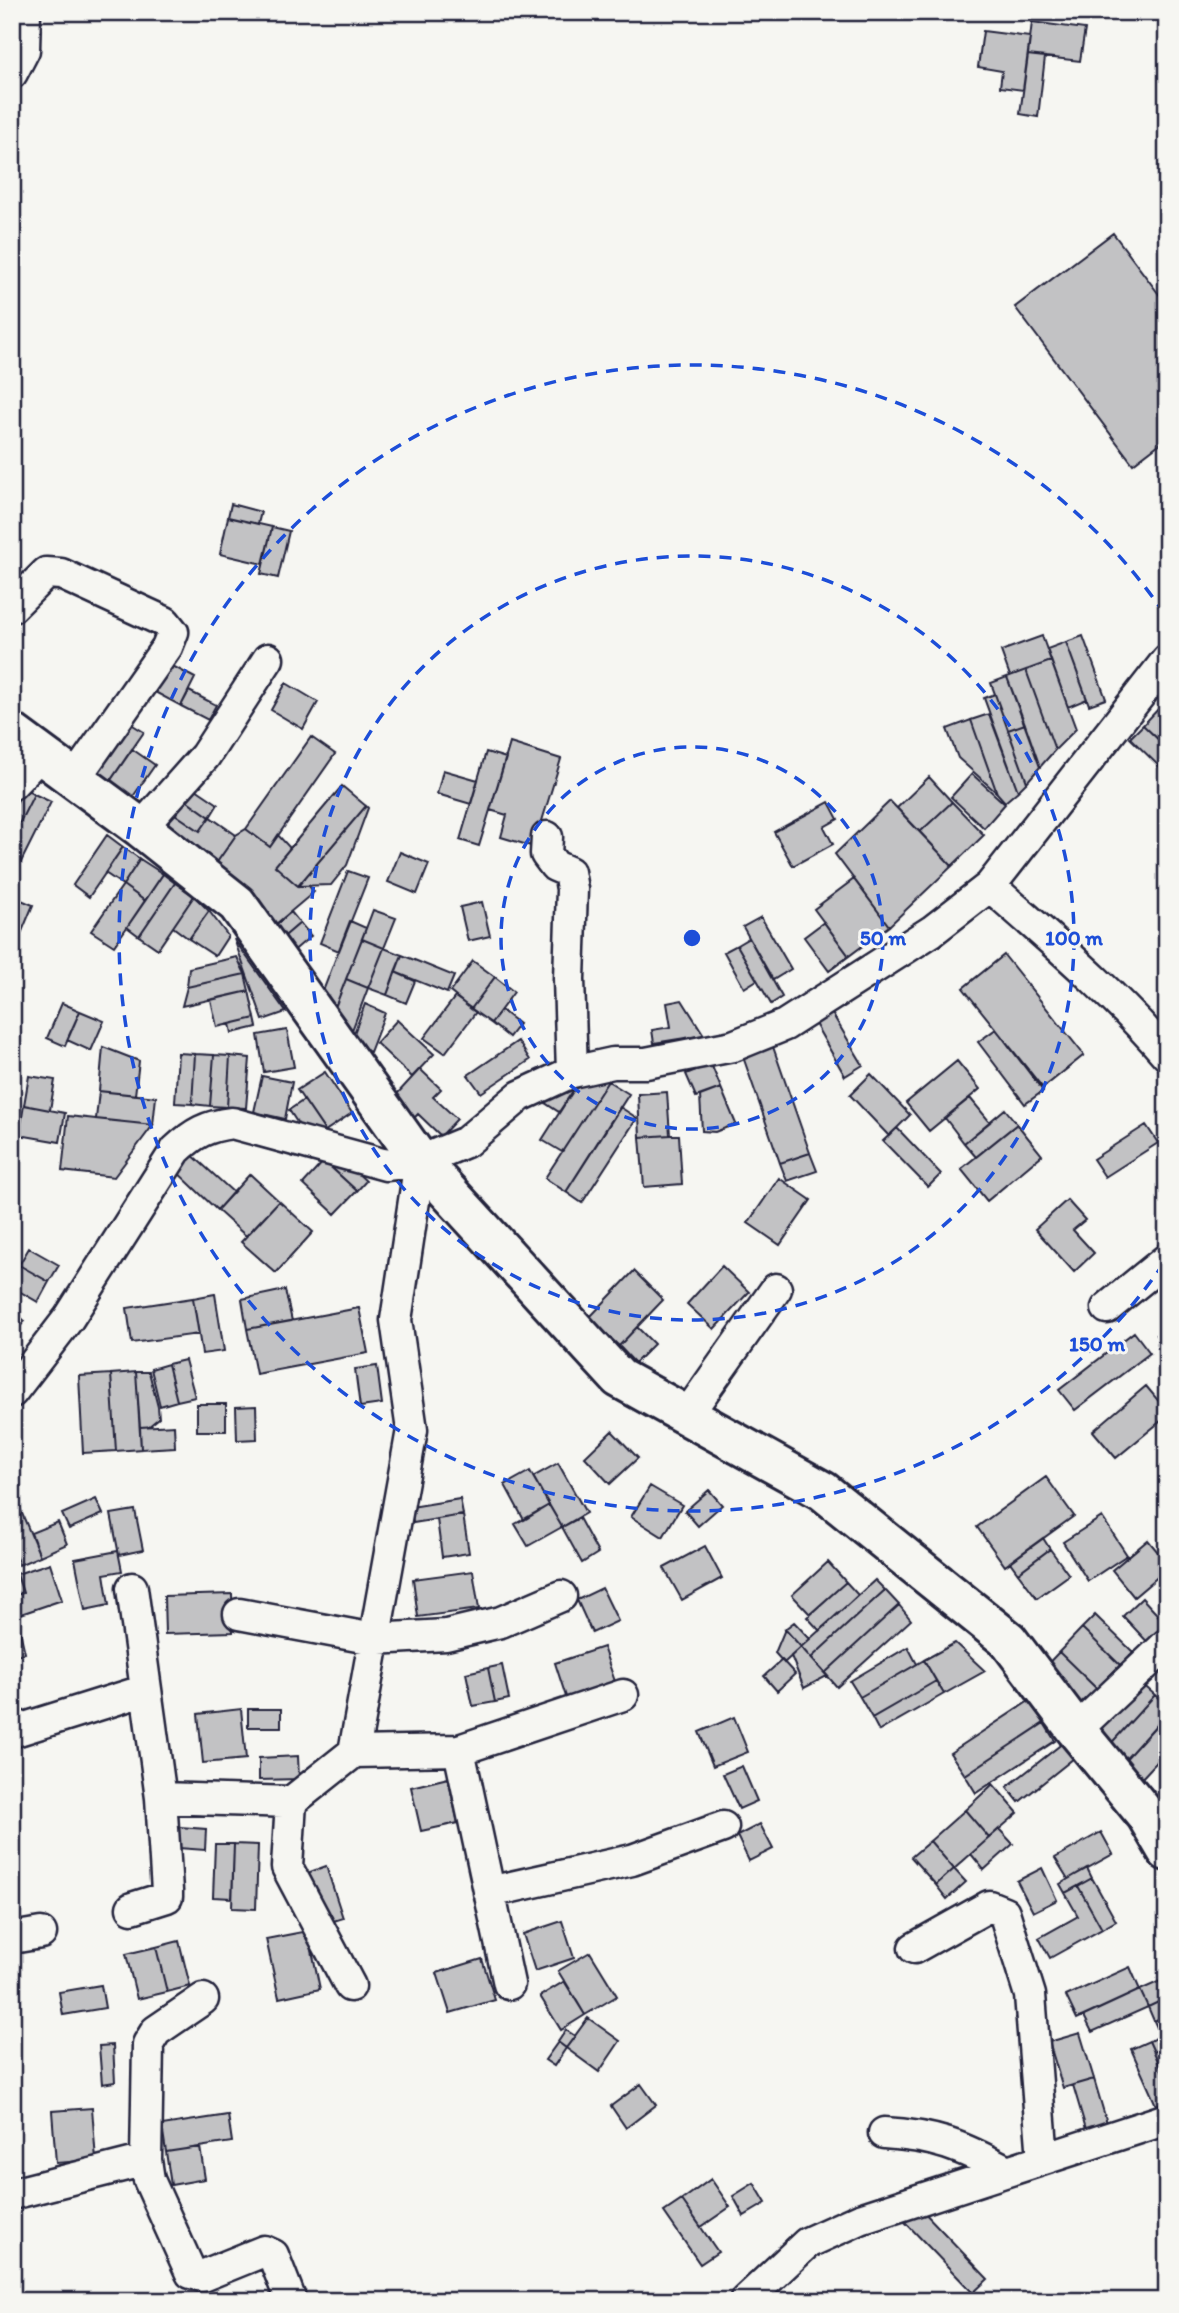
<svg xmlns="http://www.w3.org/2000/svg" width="1179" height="2313" font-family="Itim,sans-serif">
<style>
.building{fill:#c2c2c4;stroke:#22223b;stroke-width:2}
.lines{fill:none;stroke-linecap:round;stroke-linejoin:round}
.minor-casing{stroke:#22223b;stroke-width:35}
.major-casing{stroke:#22223b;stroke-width:44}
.minor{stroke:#f6f6f2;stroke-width:30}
.major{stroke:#f6f6f2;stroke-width:38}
.ring{fill:none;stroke:#1d4ed8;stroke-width:3.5;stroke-dasharray:12 9}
.centre{fill:#1d4ed8;stroke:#f6f6f2;stroke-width:3.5}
.ring-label{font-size:21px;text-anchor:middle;font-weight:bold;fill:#1d4ed8;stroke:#f6f6f2;stroke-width:6;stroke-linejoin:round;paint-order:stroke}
</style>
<rect width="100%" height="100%" fill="#f6f6f2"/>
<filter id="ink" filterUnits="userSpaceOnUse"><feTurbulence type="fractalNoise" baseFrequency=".0143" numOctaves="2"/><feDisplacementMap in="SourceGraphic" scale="14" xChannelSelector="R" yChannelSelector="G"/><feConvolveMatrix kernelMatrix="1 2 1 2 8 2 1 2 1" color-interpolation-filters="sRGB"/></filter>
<g filter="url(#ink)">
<path class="building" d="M840,12h35v5h-35z
M1032,22l53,7 -5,32 -52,-6z
M983,31l47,6 -7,53 -23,-3 2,-16 -24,-4z
M1028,55l17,2 -7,60 -18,-3z
M1113,233l54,72v133l-34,26 -118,-157z
M231,504l30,8 -3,12 -30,-7z
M228,517l44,10 -9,37 -43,-10z
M272,527l17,4 -11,47 -17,-4z
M1042,636l9,25 -41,15 -9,-25z
M1083,636l23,63 -17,6 -23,-63z
M1066,642l21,57 -19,8 -21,-58z
M1051,661l25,68 -21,21 -29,-80z
M167,663l28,15 -14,28 -28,-15z
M1026,670l29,80 -15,17 -33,-90z
M1007,677l18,47 -17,6 -17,-47z
M286,683l32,19 -15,27 -32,-19z
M189,691l27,14 -8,15 -27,-14z
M995,694l32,88 -9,9 -34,-93z
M1163,704l4,4v24l-8,8 -16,-15z
M989,714l29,77 -13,11 -8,-9 -26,-73z
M971,720l26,73 -39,-35 -11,-29z
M128,722l16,10 -42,61 -15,-11z
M1025,724l15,43 -13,15 -19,-52z
M1143,725l24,23 -2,24 -35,-34z
M311,737l24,17 -65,93 -24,-18z
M510,743l51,16 -27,88 -33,-10 6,-22 -17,-5z
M132,749l23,16 -30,43 -23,-15z
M486,752l20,6 -27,88 -19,-6z
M443,770l35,10 -7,24 -34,-10z
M972,774l33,30 -21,24 -33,-31z
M929,777l23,25 -32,30 -23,-24z
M190,785l28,19 -8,13 -28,-20z
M342,786l24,20 -68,80 -23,-20z
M24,788l10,6 -22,44v-27z
M34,794l17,8 -37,74 -2,-38z
M182,797l28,20 -10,14 -28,-19z
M890,801l62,65 -63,60 -54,-72z
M829,802l9,17 -14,8 9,17 -40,22 -19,-34z
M952,802l32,33 -32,31 -32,-34z
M366,806l2,2 -21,57 -16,20 -33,1z
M172,812l28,19 10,-14 26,18 -21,30 -54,-37z
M246,829l24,18 8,-12 12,13 -15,18 23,20h11l5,6 -51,43 -48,-70 21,-30z
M107,835l16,12 -34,50 -16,-12z
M123,847l17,12 -17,26 -18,-12z
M400,852l29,12 -12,30 -29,-12z
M140,859l23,15 -18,27 -22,-16z
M348,871l20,7 -29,73 -19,-8z
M163,874l12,9 -36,53 -12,-9z
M854,879l35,47 -40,30 -35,-47z
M175,883l19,13 -36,53 -19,-13z
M123,885l22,16 -31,45 -23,-15z
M12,896l21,9 -12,29 -9,-4z
M194,896l15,15 -20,28 -16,-12z
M482,902l8,34 -22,5 -8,-34z
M373,910l23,8 -12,30 -22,-9z
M209,911l19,25 -13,20 -26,-17z
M291,912l9,11 -27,23 -9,-11z
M761,917l30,52 -18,11 -30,-53z
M350,921l16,7 -30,77 -16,-6z
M824,922l25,34 -20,15 -25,-34z
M300,923l11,13 -27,23 -11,-13z
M12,930l9,4 -9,18z
M749,938l33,59 -11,7 -34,-59z
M234,939l52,73 -23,8z
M362,939l22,9 -16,40 -22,-9z
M737,945l20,35 -13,8 -20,-36z
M384,948l18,7 -15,40 -19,-7z
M402,955l52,21 -7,17 -52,-21z
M1004,955l80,100 -41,33 -80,-100z
M237,957l8,17 -58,13 2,-19z
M473,961l22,16 -24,32 -21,-17z
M395,972l20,9 -9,22 -19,-8z
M245,974l4,17 -67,15 5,-19z
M495,977l19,15 -23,31 -20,-14z
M346,979l22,9 -17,45 -22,-10z
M249,991l6,27 -38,9 -6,-27z
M455,997l21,15 -31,41 -21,-15z
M682,1000l22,35 -50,8 -2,-13 19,-3 -4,-24z
M62,1003l18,8 -15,35 -18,-8z
M365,1004l20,9 -15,39 -20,-8z
M827,1005l36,60 -18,11 -35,-61z
M501,1010l18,14 -10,13 -18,-14z
M80,1011l24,10 -13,30 -24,-11z
M255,1018l2,9 -25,6 -2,-9z
M397,1020l37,34 -22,23 -36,-34z
M996,1029l47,62 -18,13 -47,-62z
M287,1030l7,37 -30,5 -6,-37z
M518,1041l12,19 -49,33 -13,-18z
M771,1041l39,112 -30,10 -39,-112z
M103,1047l36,14 -4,34 -36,-4z
M178,1053l17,1 -3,50 -17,-1z
M195,1054l19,1 -4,51 -18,-2z
M214,1055l16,1 -3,51 -17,-1z
M230,1056l20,2 -4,50 -19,-1z
M957,1061l23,28 -51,42 -23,-28z
M711,1064l10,24 -25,9 -10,-23z
M420,1069l21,20 -8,8 24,22 -16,17 -23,-22 -12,13 -21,-20z
M325,1072l27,41 -27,18 -28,-41z
M597,1073l11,8 -46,71 -20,-12 40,-63z
M871,1074l39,41 -21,21 -39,-41z
M29,1076l26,4 -5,30 -26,-5z
M262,1076l30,6 -7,37 -31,-7z
M582,1077l-23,35 -20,-13z
M608,1081l21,13 -63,98 -21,-14z
M721,1088l15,36 -21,8 -13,-1 -2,-35z
M99,1091l57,6 -3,28 -57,-6z
M667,1092l3,43 -30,2 -2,-43z
M970,1098l20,24 -26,21 -19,-25z
M304,1100l21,31 -15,11 -21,-32z
M24,1105l41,8 -5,29 -41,-7z
M620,1107l17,11 -55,85 -16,-11z
M1005,1109l12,15 -41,33 -12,-14z
M68,1116l28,3 57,6 -39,52 -52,-6z
M1017,1124l25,31 -55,46 -26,-32z
M1146,1125l12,18 -53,34 -12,-18z
M897,1128l44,46 -13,13 -45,-46z
M670,1135h9l3,49 -38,3 -4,-50z
M189,1152l44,40 -16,18 -43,-41z
M810,1153l7,18 -30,10 -7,-18z
M340,1157l26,24 -9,10 -26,-24z
M324,1161l33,30 -22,23 -32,-30z
M250,1174l29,27 -33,35 -29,-26z
M779,1178l32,22 -31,45 -32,-22z
M12,1198l9,1 -3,24h-6z
M1067,1200l18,20 -12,10 21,23 -20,19 -39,-43z
M279,1201l34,31 -37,41 -35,-31z
M12,1223h6l-2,18h-4z
M29,1248l30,17 -10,17 -30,-17z
M19,1265l30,17 -11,20 -26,-15v-9z
M722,1266l27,26 -35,37 -27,-25z
M634,1271l29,29 -44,46 -30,-28z
M285,1290l7,31 -45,8 -5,-30z
M215,1294l9,57 -22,3 -9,-56z
M193,1298l6,36 -67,9 -5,-35z
M359,1308l9,45 -112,21 -9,-45z
M12,1310l13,11 -13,14z
M1167,1326v23l-11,-14z
M637,1327l17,17 -19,19 -16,-17z
M1134,1332l16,21 -75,57 -16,-20z
M185,1360l10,37 -18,4 -9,-37z
M168,1364l9,37 -17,5 -9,-37z
M377,1366l5,38 -22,3 -5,-38z
M136,1372h13l9,35 1,11 -11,9h-8z
M136,1372l5,77 -25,2 -5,-77z
M111,1374l5,77 -33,2 -4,-77z
M1146,1386l21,25v5l-51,42 -23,-27z
M197,1404h29v27h-29z
M256,1406l1,33 -20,1 -1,-33z
M174,1425l1,22 -34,2 -1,-22z
M612,1431l26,27 -28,26 -25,-27z
M558,1463l28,50 -24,14 -29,-50z
M530,1471l19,34 -25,15 -19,-35z
M1046,1477l28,39 -69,50 -28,-39z
M650,1486l32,19 -19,32 -32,-20z
M709,1490l13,15 -24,21 -13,-15z
M15,1497l25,59 -21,9 -7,-17v-50z
M96,1499l7,15 -34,15 -7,-15z
M460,1499l3,16 -50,8 -2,-16z
M549,1505l13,22 -34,19 -13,-22z
M135,1510l8,40 -24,5 -8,-41z
M463,1515l6,38 -27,4 -5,-38z
M1102,1517l25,38 -39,26 -25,-39z
M579,1518l19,35 -16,10 -20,-36z
M58,1522l9,22 -27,12 -9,-23z
M1043,1538l7,11 -32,24 -8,-11z
M1148,1540l19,23v6l-33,28 -22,-27z
M705,1546l17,32 -40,22 -18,-32z
M1050,1549l19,26 -32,23 -19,-25z
M118,1551l4,20 -18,3 5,31 -24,5 -10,-51z
M12,1560l11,33 -11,3z
M828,1562l18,20 -36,32 -18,-19z
M50,1563l12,37 -50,17v-21l11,-3 -6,-19z
M473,1571l6,38 -61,8 -5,-38z
M875,1580l10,10 -74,68 -10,-11z
M846,1582l12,13 -38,36 -13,-14z
M602,1588l16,33 -26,12 -15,-33z
M885,1590l14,15 -74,68 -14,-15z
M232,1594l1,38 -68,2 -1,-38z
M1142,1598l25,27v9l-14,14 -30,-32z
M899,1605l12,15 -74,67 -12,-14z
M1095,1615l38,37 -13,13 -38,-37z
M17,1618l8,35 -13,3v-37z
M794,1622l16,17 -9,8 -16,-18z
M1082,1628l38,37 -23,24 -38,-37z
M785,1629l16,18 -17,16 -9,-10z
M955,1643l30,28 -41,23 -20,-34z
M603,1647l15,43 -49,16 -14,-43z
M801,1647l26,29 -23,12 -13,-32z
M908,1647l9,17 -57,33 -10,-16z
M1059,1652l44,43 -19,20 -44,-43z
M782,1660l13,14 -18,17 -13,-15z
M924,1660l12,21 -64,37 -12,-21z
M502,1665l7,34 -14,3 -7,-34z
M488,1668l7,34 -22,4 -7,-33z
M936,1681l8,13 -65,37 -7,-13z
M1140,1682l15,13 -49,54 -15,-14z
M1155,1695l12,11v7l-45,50 -16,-14z
M1029,1701l15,22 -79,52 -15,-22z
M241,1709l5,50 -43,4 -5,-49z
M248,1709h33v18h-33z
M734,1717l14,35 -35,14 -14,-34z
M1162,1719l5,4v28l-27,29 -18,-17z
M1044,1723l11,18 -79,52 -11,-18z
M1063,1743l11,15 -55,44 -12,-15z
M298,1756l1,23 -40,1v-22z
M742,1766l15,35 -18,8 -16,-35z
M448,1778l10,45 -37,8 -10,-44z
M993,1784l25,29 -29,25 -24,-28z
M965,1810l24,28 -35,31 -24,-28z
M760,1824l13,25 -24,12 -12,-25z
M166,1826l40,3 -1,21 -40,-3z
M999,1829l14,15 -29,26 -13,-16z
M1101,1832l12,22 -45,25 -13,-21z
M930,1841l24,28 -18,16 -25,-28z
M215,1844h19l-2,54 -19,-1z
M234,1844l24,1 -2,64 -24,-1z
M326,1866l17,52 -19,6 -17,-51z
M1042,1868l15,32 -24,12 -16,-31z
M1087,1868l5,10 -27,15 -5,-9z
M954,1869l12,13 -19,17 -11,-14z
M1092,1878l24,43 -14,8 -24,-43z
M1078,1886l24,43 -52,29 -11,-20 39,-22 -13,-23z
M562,1921l12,37 -39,13 -12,-37z
M308,1931l12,58 -41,9 -13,-59z
M179,1941l11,45 -23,6 -11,-45z
M156,1947l11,45 -30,7 -11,-45z
M590,1952l27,44 -32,19 -27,-44z
M482,1959l13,41 -45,13 -13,-40z
M1130,1967l10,23 -63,29 -11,-23z
M1167,1978v20l-19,9 -8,-17z
M565,1981l20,34 -24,15 -21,-34z
M101,1985l4,23 -42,7 -4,-23z
M1140,1990l8,17 -56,25 -8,-16z
M1167,1998v17l-13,6 -6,-14z
M1167,2015v31l-1,1 -12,-26z
M588,2018l32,23 -21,31 -33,-24z
M566,2030l9,6 -9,12 -8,-6z
M1080,2033l14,46 -31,9 -14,-46z
M1161,2036l5,11 -12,5 -5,-11z
M1149,2041l18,40v19l-11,5 -25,-56z
M558,2042l8,6 -12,18 -9,-6z
M113,2045l2,37 -13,2 -3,-38z
M1167,2046v32h-1l-12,-26z
M1094,2079l13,44 -21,6 -13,-44z
M641,2084l15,21 -30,23 -15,-22z
M92,2108l4,52 -40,3 -4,-52z
M228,2115l4,27 -66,10 -4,-27z
M200,2147l5,32 -34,6 -5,-33z
M711,2179l19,28 -29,20 -19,-27z
M754,2183l12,20 -22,13 -11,-20z
M682,2200l36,52 -18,12 -36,-52z
M920,2208l68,71 -15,14 -68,-71z"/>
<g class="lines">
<g class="minor-casing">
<path id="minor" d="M12,73l12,-23 1,-38
M12,607l34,-34 15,1 104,48 8,10 -6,15 -94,134
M12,784l27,-28
M141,828l64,-72 63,-97
M547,837l-1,17 9,12 14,6 3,17 -3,90 3,93
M990,886c61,54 124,107 177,169
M1107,1308l60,-49
M12,1392l57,-74 107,-168c18,-17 31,-24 56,-27l154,42 34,-4 46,-19 54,-46 52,-24 41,-9h33l87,-17 52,-21 147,-94 58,-45 177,-226
M687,1415l89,-126
M132,1588l29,210 6,93v6l-35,11
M239,1614l135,25 72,-4 55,-13 60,-26
M1076,1730l91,-86
M12,1732l134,-42
M459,1750l50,234
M354,1752l105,-2 164,-55
M161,1798l130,4 63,-50 58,-322 -16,-110 24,-159
M291,1802l-4,65 63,119
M489,1892l143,-32 91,-33
M12,1938l29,-5
M914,1948l75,-42 15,6 26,83 13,164
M203,1999l-47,32 -8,13 -2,116 3,20 42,93 11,3 62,-25 9,4 18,46
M884,2133c52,3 77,13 123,38
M12,2194l134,-34
M745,2301l62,-58 53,-24 307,-100"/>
</g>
<g class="major-casing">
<path id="major" d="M12,733l129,95 96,76 183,257 199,217 204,113 185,149 68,90 70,85 21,36"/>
</g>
<use href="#minor" class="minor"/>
<use href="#major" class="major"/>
</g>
</g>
<g class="ring">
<circle cx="692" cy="938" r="191"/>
<circle cx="692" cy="938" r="382"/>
<path d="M1164 1263A573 573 0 1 1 1164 613"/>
</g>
<circle cx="692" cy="938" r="10" class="centre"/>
<g class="ring-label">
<text x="883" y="945">50 m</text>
<text x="1074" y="945">100 m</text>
<text x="1097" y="1351">150 m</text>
</g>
<rect width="1179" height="2313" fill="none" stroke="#f6f6f2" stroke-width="42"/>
<rect x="21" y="21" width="1137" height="2271" fill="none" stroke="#22223b" stroke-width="2.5" filter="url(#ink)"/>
</svg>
